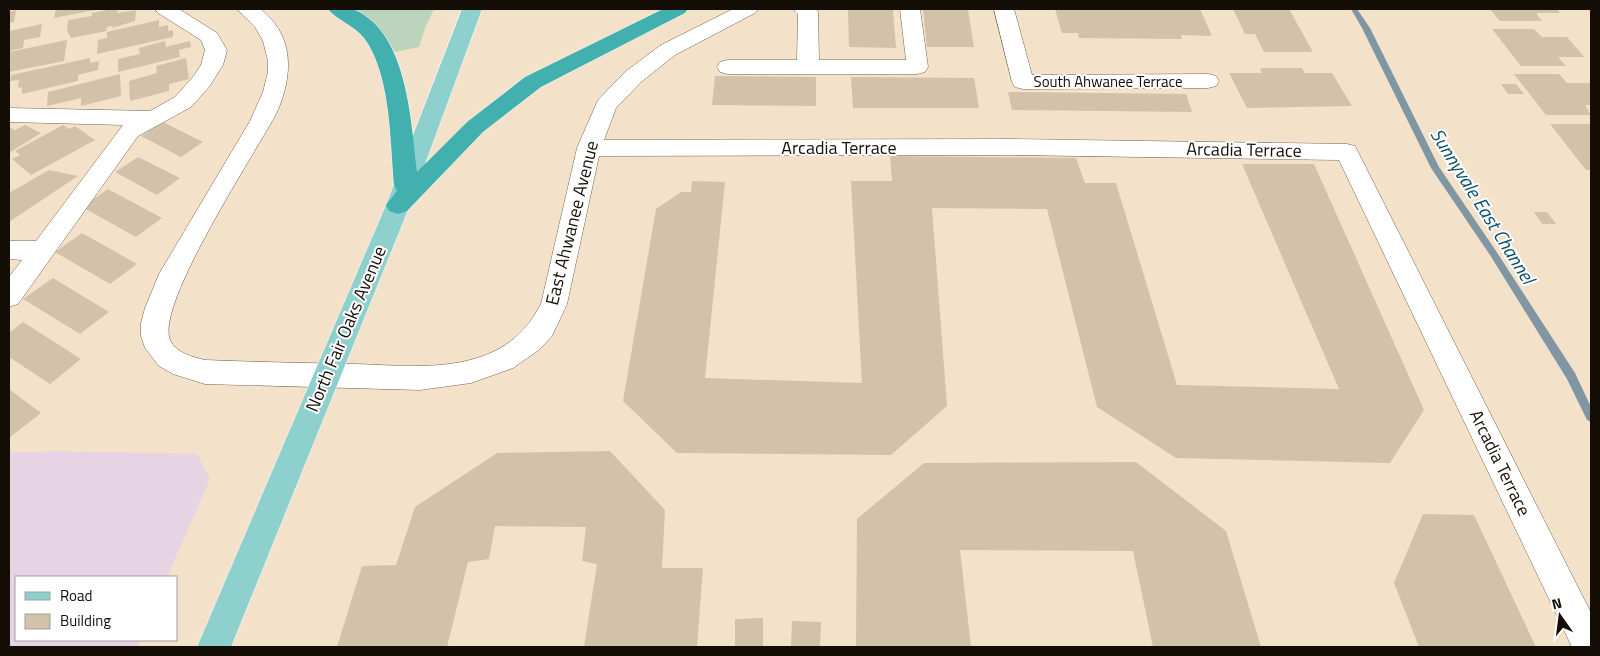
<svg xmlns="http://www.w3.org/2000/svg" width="1600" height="656" font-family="'Titillium Web',sans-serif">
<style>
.commercial{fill:#e6d4e5}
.green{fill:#bcd4bc}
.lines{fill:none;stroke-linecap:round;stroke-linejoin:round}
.stream{fill:#8096a2;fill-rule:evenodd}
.building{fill:#d3c2a9}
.minor-casing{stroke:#73644e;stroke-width:1}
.major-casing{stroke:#fff;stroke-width:1}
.highway-casing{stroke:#fff;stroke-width:1}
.minor{fill:#fff;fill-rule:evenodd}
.major{fill:#8ed0ce;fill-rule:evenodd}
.highway{fill:#42b0ae;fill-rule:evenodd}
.labels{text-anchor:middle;stroke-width:4;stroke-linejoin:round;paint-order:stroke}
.far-street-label{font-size:15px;fill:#140e06;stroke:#fff}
.street-label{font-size:18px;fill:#140e06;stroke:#fff}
.water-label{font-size:19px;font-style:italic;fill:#0b4e69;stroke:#fff}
</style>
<rect width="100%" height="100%" fill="#f3e2c9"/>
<path class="commercial" d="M52,451l145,3 13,25 -43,98h-151v63h124l-3,7h-128v-194z"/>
<path class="green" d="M352,9h82l-9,19 -6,19 -24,5 -21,-26z"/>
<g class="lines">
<path class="stream" d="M1351,9h6l13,19 69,139 57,84 79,122 16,34v15l-4,-2 -20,-41 -77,-124 -59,-87 -69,-140z"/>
</g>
<path class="building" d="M56,9h39v1l-41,8z
M112,9h6l-1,4 19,-3 -1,11 -23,7 1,-2 -6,1 -1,4 -35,7 -4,-7 1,-11 24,-4v-3z
M1055,9h145l12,27 -31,-1 1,4 -103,-1 -1,-5h-16z
M1233,9h56l24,43h-49l-9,-18h-10z
M1490,9h67l3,4h-24l6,8h-42z
M16,10l-2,12 -5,1v-11z
M848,10h45l3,38 -47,-1z
M923,10h45l6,37h-47z
M159,20v7l9,-2v6l5,-1v7l-76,17 1,-14 9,-2v-6z
M42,24l-2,13 -16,3 -1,8 -14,3v-20z
M1492,29h42l8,8h25l17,20h-26l8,9h-45z
M67,40l-3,21 -55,11v-20z
M165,41l1,6 24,-6 1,6 -12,3 1,7 -62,15v-13l22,-5 -1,-6z
M90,58v5l9,-2 -1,9 -20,5v6l-56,13v-7l-4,1 1,-8 -9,1 1,-6z
M186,58l3,21 -20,5v7l-39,10 -1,-20 28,-8 -1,-7z
M1260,68h42l3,5h27l20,33 -105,2 -18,-35h33z
M120,74l1,22 -40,10v-8l-34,8 1,-14z
M1514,74h45l8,9h24v22h-6l6,10h-45z
M715,76l101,1v29l-104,-1z
M851,77l123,1 5,30h-126z
M1501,84h15l8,10h-16z
M1008,92l178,2 6,18 -180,-2z
M163,122l40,20 -22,15 -40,-21z
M1550,124h41v46h-5z
M25,125l16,8 -32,20v-26l6,3z
M63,125l6,4 6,-3 20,14 -64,35 -19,-16 8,-4 -5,-4z
M890,156l186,2 9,25h31l61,202 162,4 -97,-225h72l110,246 -34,53 -214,-5 -79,-51 -50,-198 -115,-1 15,198 -56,49 -214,-2 -54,-52 33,-192 25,-17h10l1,-11 33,1 -20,196 157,5 -11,-202h41z
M138,157l42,21 -23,17 -42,-23z
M49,170l29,6 -69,46v-29z
M108,189l54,29 -26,19 -54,-30z
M1534,212h13l9,12h-14z
M82,233l55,31 -27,20 -55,-32z
M53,278l56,34 -29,22 -57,-35z
M23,322l58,37 -31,25 -41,-27v-24z
M9,389l32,24 -32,25z
M610,451l55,59 -3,58h41l-6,79h-113l13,-83 -15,-3 4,-34 -91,-1 -6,33 -21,3 -21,85h-110l25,-81 34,-1 19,-58 82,-54z
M1136,462l90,69 35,116h-108l-20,-96 -173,-1 11,97h-115l1,-128 67,-56z
M1423,514l51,1 62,132h-117l-25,-64z
M763,618v29h-28v-28z
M792,621l29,1 -1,25h-29z"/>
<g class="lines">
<g class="minor-casing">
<path id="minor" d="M155,9h24l38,24 10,17 -4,15 -14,22 -18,20 -53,29 -120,168 -9,3v-30l13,-17 -13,-1v-18h27l87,-116 -114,-3v-14l141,3 25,-14 18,-20 8,-12 4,-15 -4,-10 -43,-27z
M237,9h23c35,26 33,67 17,103 -20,39 -122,192 -107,228 6,13 23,17 35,20 50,2 99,3 149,4 42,1 88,7 129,-8 27,-10 44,-26 58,-52l36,-156 21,-48 27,-28 36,-27 72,-36h25l-3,4 -80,42 -34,27 -25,26 -12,32 404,-1 339,5 8,2 236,467v34h-19l-233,-487 -331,-5 -409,1 -32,148 -15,32 -12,13 -27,19 -42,15 -51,7 -215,-6 -32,-10 -14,-8 -14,-18 -4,-12v-13l4,-15 14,-34 91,-153 13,-29 5,-20v-11l-5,-20 -8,-14z
M793,9h23l2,3 1,48h87l-6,-51h20l8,58 -3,5 -8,2h-189l-8,-2 -3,-5 3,-5 8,-2h69l1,-46z
M994,9h20l18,66 176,-1 8,2 3,5 -3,5 -8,2 -185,1 -8,-2 -3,-5z"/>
</g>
<g class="major-casing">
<path id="major" d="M462,9h20l-72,196 -179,442h-34l189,-442z"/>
</g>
<g class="highway-casing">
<path id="highway" d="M328,9c7,0 20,-2 27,1 53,23 56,113 62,162l50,-50 58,-45 138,-68h25l-3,4 -144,74 -58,45 -76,79 -9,3 -9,-3 -3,-6 11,-14 -3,-6c-4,-44 -3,-111 -30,-147 -10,-13 -28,-18 -36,-29z"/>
</g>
<use href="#minor" class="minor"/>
<use href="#major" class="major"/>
<use href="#highway" class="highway"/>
</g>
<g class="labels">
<g class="far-street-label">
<text x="1108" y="87">South Ahwanee Terrace</text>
</g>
<g class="street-label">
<text x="839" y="154">Arcadia Terrace</text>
<text transform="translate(1244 150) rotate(1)" y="6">Arcadia Terrace</text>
<text transform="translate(572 223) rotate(-76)" y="6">East Ahwanee Avenue</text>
<text transform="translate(346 329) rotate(-67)" y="6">North Fair Oaks Avenue</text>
<text transform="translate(1500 463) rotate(64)" y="6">Arcadia Terrace</text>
</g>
<g class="water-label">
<text transform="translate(1483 206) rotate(58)" y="7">Sunnyvale East Channel</text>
</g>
</g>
<rect width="1600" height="656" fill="none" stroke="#140e06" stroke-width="20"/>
<rect x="15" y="576" width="162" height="65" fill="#ffffff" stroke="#a19f9b"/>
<rect x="25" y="592" width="25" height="8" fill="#8ed0ce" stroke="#a19f9b"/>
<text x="60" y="601" font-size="15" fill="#140e06">Road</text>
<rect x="25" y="614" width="25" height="15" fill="#d3c2a9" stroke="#a19f9b"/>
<text x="60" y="626" font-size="15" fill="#140e06">Building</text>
<g transform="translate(1560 616) rotate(346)" stroke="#ffffff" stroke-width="4" paint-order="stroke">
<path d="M0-4L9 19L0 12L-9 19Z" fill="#140e06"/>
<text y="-8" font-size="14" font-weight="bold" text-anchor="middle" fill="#140e06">N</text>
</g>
</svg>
